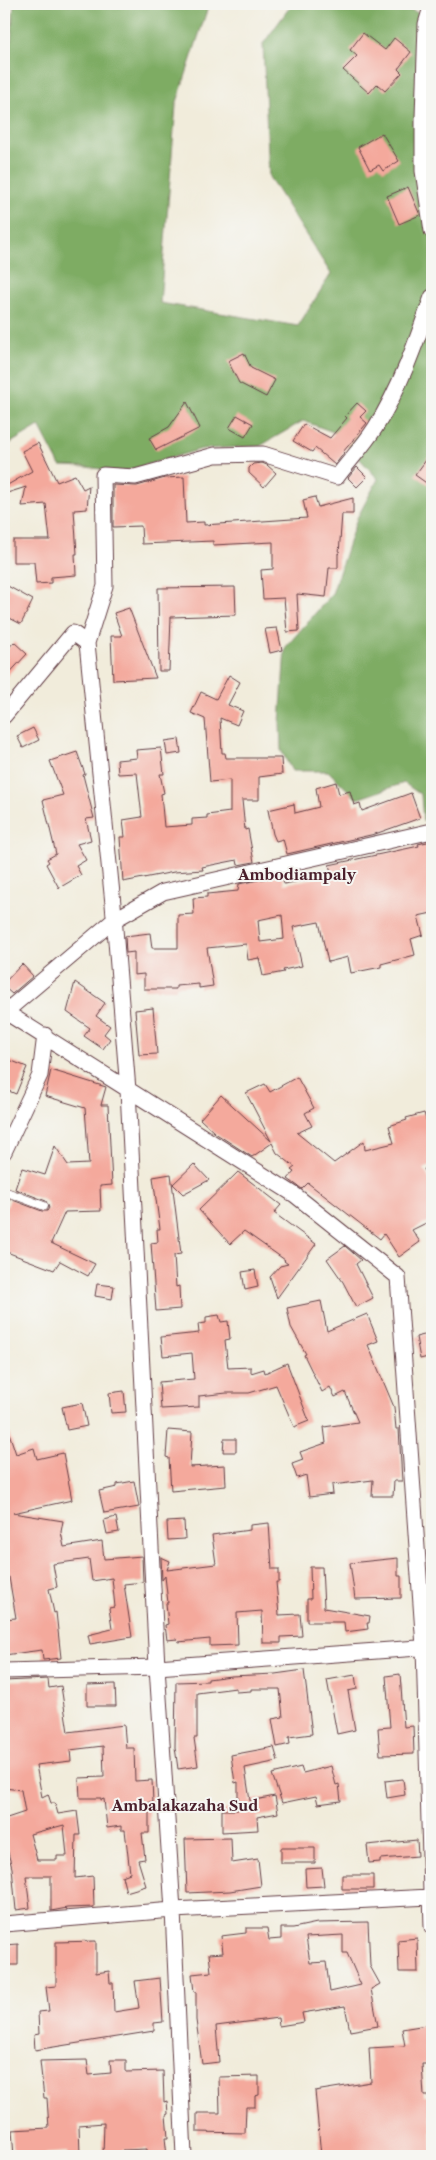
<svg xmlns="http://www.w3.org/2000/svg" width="436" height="2160" font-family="'Libre Caslon Text',serif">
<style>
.forest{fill:#7eac64;stroke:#646648}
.building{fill:#f4a99c;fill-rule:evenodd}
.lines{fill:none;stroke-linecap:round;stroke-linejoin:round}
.service-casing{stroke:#633e45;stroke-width:9}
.minor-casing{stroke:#633e45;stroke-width:17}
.service{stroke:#fff;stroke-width:8}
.minor{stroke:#fff;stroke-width:15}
.labels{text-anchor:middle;stroke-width:4;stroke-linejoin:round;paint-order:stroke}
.neighbourhood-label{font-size:15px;font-weight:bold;fill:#4a1f2b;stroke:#f6f6f2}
</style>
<rect width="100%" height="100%" fill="#f6f6f2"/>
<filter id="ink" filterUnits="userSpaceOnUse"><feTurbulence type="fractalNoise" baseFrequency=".02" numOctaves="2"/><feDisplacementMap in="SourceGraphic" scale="10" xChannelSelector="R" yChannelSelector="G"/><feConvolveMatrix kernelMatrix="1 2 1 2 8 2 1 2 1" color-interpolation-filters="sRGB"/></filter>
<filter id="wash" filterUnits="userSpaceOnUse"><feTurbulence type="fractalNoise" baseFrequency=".0096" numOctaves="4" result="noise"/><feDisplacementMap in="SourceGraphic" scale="20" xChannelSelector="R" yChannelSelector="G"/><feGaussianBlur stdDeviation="1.12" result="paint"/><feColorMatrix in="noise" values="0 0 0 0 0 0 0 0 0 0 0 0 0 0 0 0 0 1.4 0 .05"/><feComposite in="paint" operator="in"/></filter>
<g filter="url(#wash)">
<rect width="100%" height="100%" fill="#f1ecdb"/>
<path class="forest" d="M14,4h195l-33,101 -16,198 138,23 33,-52 -62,-97 -6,-133 29,-40h106l34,15v800l-9,2 -2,-26 -17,-12 -47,16 -29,-28h-36l-11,-21 -1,-27 5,-75 47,-54 25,-76 21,-39 -42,-46 -33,-12 -43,25 -58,3 -81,23 -34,-5 -27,-1 -21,-40 -35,21v-310z"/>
<g id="blocks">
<path class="building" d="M363,33l22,17 9,-12 17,14 -13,17 4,4 -17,18 -8,-7 -8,9 -26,-23 14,-14 -7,-6z
M382,133l17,28 -16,10 -4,-6 -9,5 -12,-23z
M408,187l12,28 -21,9 -12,-28z
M244,353l7,15 24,12 -9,17 -27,-14 -11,-22z
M187,402l13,26 -44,22 -7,-12 20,-11z
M357,403l9,8 -6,6 7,6 -24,29 1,1 -9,12 -20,-17 -3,4 -19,-11 11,-17 26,14 17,-20 -2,-2z
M237,415l16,9 -8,13 -16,-9z
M38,443l19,39 18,-7 8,14 6,-3 -2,23 -13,1 3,44h-2l1,21 -25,2v6l-15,1 -2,-22h-21v-22h37l-4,-36 -24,2 4,-19 -22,7v-7l28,-16 -10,-20z
M432,452v35l-17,-12z
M262,463l5,2 9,8 -12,14 -15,-14v-5l4,-4z
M357,467l10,10 -10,10 -9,-9z
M184,477l2,46 18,-1v3l103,-7 -4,-18 12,-3 3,10 35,-9v16h-11l-3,40 -1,-1v15h-9l-3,29 -29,-3 2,37 -12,1 -3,-34 -21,1 -2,-29 12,-1v-27l-60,3v-4l-71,3 -1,-18 -28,1v-42l24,1 28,-8z
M4,584l29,16 -12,24 -17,-9z
M235,587l1,28 -65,2 -2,54h-10l-1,-83z
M129,608l27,70 -43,2 -2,-44h11l-8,-23z
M277,628l5,22 -12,3 -5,-24z
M14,642l13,12 -23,25v-26z
M229,675l11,7 -12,23 15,6 -6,14 -17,-7 2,35h3l1,5h55l1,16 -23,3v23h-17l3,30 3,-1 6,33 -16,3 -1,-5 -35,7 1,3 -29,2 -51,10 -3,-45h5l-2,-17 19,-3 -5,-44 -19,1 -1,-14 20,-2 -1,-8 25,-2 3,26h-4l4,19 -3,1 3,33 28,-2v-6l15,-1v-3l23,-3v-32l-20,2 -5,-63 -14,-6 10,-21 15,7z
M33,728l6,12 -16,8 -6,-12z
M179,739l2,14 -14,2 -2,-14z
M77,752l8,22 -2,1 11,43 -8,1 5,21 -14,4 9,16 -10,6 5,9 -22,13 -13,-24 3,-2 -2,-3 9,-5 -13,-54 20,-5 -13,-34z
M336,782l3,12 11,-3 4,14 6,-2 2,8 49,-18 9,25 -45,16 -88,20 -4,-15 -7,2 -3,-7 -5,-24 26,-6 1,9 24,-6 -3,-19z
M432,841v72l-14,3 5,19 -12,4 4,16 -34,9v3l-30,6 -3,-16 -20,5 -9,-40 -26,5 9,39 -19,4 1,2 -21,4 -4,-18 -11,2 -2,-16 -39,4 6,38 -14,2v-4l-23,2v3h-32v-15l-10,1v-23l-8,1 -1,-17 25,-3 2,15h26v-33l16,-1 -1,-16 14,-1v-3l31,-3 1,-7 43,-9 2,9 48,-9 -3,-10 90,-19 -1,-2zM282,915l2,24 -24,3 -2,-22z
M22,964l11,12 -21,18 -8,-7v-4z
M75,982l30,21 -9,13 14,10 -6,8 6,5 -7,10 -19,-13 6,-8 -23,-16z
M153,1008l4,46 -18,1 -4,-45z
M7,1059l20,8 -11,27 -12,-5v-21z
M51,1070l55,17 -5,18h7l4,80 -12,1 1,25 -36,1 -14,31 44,21 -7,12 -28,-15 -6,9 -50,-19v-37l6,-15 32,12h5l2,-3 -3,-7 -31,-12 7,-21 23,7 10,-29 13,19 21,-1 -4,-56 -40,-12z
M297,1077l17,31 -9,5 7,13 -15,7 37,30 30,-22 1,9 29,-7 -5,-17 18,-6 -1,-2 18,-5 3,10 5,-4v46l-8,4 8,16v35l-20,10 8,12 -21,15 -15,-23 -4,5 -72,-56 -6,6 -14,-10 6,-7 -3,-2 4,-3 -18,-14 -5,-10 -20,14 -37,-24 -15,-14 21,-24 50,46 -25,-48 19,-9 5,8z
M194,1164l15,16 -26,14 -10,-10z
M238,1172l43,33 -7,8 42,31 -39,54 -7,-21 10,-11 8,-2 -4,-3 1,-1 -41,-29 -14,13 -31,-34z
M171,1174l10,80 -7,1 2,32 3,-1 1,23 -24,2 -5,-68 7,-1 -1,-13h3l-7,-52z
M345,1246l16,14 -5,4 17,34 -17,9 -13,-25 -16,-23z
M255,1270l3,17 -13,3 -3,-18z
M97,1284l17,2 -2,13 -17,-3z
M321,1301l6,30 40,-17 11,27 -10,4 26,62 2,22h3l3,52h-8l-1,15h-21l1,-16 -41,5 1,9 -24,3 -3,-22 -9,3 -5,-14 11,-4 -3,-8 26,-9 -2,-16 34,-5 -13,-30 -10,5 -5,-10 -8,5 -18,-37 2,-1 -15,-27 -4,-19z
M219,1315l2,7 7,-1 2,18 -5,1 3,28 23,-1v6l13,-4 1,4 22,-10 22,58 -15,6 -18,-42 -27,8h-22l-28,3v11l-38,2 -2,-27 35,-3 -2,-26 -29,3 -2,-19 38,-4 -1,-9 8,-1v-6z
M432,1333v23l-12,3 -4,-22z
M124,1391l2,21 -15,1 -2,-20z
M82,1403l5,23 -20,4 -5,-23z
M6,1424l10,30 18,-6 3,11 26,-6 9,47 -59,13 50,8 -2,11 3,15 38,-6 2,18 38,-3 1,26 -19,2 8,53 -42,7 -2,-9 24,-6 -3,-21 6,-1 -3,-29 -20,3 -3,-22 -36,5 4,23 -8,2 5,24 2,-1 5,46 -18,2 -1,-10 -38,5v-36l12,-1 -7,-41h-5v-152z
M168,1430l24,2 -2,35 35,-2 1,21 -55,5 -2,-33 -3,-1z
M224,1439h12v13h-13z
M134,1481l5,26 -35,6 -5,-22 18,-4v-3z
M116,1517l3,15 -12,2 -3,-14z
M184,1521l1,18 -17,1 -1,-18z
M269,1523l3,46h7v13h-3l3,33 21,-1 2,22 -21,1v6h-18l-1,-32 -25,2 1,32 -28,1v-7l-32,3 -1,-3 -10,1 -2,-15 3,-1 -2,-21h2l-3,-27 -3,4 -1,-23 9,4 -3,9 49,-6 -4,-29 38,-5v-5z
M398,1558v18h3v22l-46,1 -5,-36z
M310,1567h12l2,41 46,8 -1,7h-2l1,6 -23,3 -1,-10h-37v-23h4z
M304,1670l8,64 -23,3 1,7 -13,3 -5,-28 11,-2 -3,-28h-29v2l-15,1v-4l-39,5v45h-3l4,28 -20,3 -3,-22 1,-65 32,-1v-2l23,-3 44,-2z
M400,1674l4,53 9,-1 1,28 -34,1 -2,-27 12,-1 -4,-51z
M355,1675l2,14 -9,2 7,39 -18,4 -10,-54z
M48,1679l1,9 12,-2 7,46 56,-7 2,23h8l1,33 17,-1 1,22h-4v31h-7l3,26 -7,1 8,26 -20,6 -4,-16 8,-3 -5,-43h-4v-4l-14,2 -3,-29 -3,1v-2h-21l-1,-20 25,-1 -1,-31 -33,4 1,11 -35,4 6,32 6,-3 3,9h4l3,11 19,-3 3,24h-4l-1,43 18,-2 1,31 -27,1 -16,3v-35h-25l4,32 -14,2 -4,-42 -8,-31v-18l21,-7 -4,-22 -17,-2 3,-40h-3v-67zM64,1825l3,31h-10v4h-20l-7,-26z
M115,1684l1,22h-29v-21z
M274,1747l4,14 -33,7 5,33 25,-5 3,17 -21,4 1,13 -36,2v-22h16v-28l-3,1 -4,-28z
M331,1766l5,19 3,-1 2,17 -23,3 -2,-8 -34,7 -10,-29 29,-7 2,6z
M403,1779l2,16 -18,3 -2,-17z
M231,1838l1,25 26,-4 3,27 -31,5 -43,2 -2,-54z
M417,1840l1,16 -38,3v3l-11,1 -2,-18z
M281,1848h34v15h-34z
M322,1868l2,18 -18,1 -1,-18z
M342,1875h31v14h-31z
M368,1922l2,44 10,18 -9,5 7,37 -28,5 -5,-25 -43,7 2,9 -25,4 -1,-8 -62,8 3,36 -17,2 -6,-44v-28h-2l-2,-18 19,-2 -2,-18 14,-1 -2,-17 25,-3v-5h21l2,12 12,-1v-11h12l24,-5zM343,1935v18h4l14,32 -31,7 -4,-30 -16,1 -4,-26z
M417,1938l1,34h-19l-1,-32z
M96,1941v32l13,-2 1,12h3l1,29 25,-4 -4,-27 25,-3 3,44 -9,1v8l-119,19 -1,-15 5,-1 -1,-22 11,-1 -3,-24 10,-1v-44z
M18,1944v21h-14v-20z
M426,2025l3,39h-7l2,32h6l2,60h-111l-6,-65 56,-9 -2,-34 36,-2 -3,-17z
M87,2060l2,15 22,-2 -1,-13h16v12l37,-1 1,31 3,-1 1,13 -2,1 2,23h-3l2,18h-20v-7l-24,1v6h-20l1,-33 -25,2 1,31h-13v-4l-53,4 -2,-26 37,-2 -2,-30h-3l-4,-37z
M259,2076v19l-4,1v11h-9l-1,26 -48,-1v-19h23l-1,-36z"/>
</g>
</g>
<g filter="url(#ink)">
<use href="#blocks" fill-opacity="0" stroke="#633e45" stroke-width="1"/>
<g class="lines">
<g class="service-casing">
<path id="service" d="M4,1191l40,15"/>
</g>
<g class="minor-casing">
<path id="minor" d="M432,4l-6,20 -3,93v54l9,60
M87,643l18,-57 -2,-111 32,2 80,-22 48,-1 74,23c13,-17 27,-32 38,-49 25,-39 42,-88 57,-131
M4,716l69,-83 14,10 26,261 15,186 29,577 16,243 11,246
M4,1011l291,184 103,82 26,370 8,280
M4,1013l110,-93 49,-28 269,-61
M4,1152l36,-77 5,-40
M4,1671l153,-4 275,-20
M4,1924l169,-14 257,-13"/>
</g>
<use href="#service" class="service"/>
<use href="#minor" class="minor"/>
</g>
</g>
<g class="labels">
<g class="neighbourhood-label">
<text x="297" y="880">Ambodiampaly</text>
<text x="185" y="1811">Ambalakazaha Sud</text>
</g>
</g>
<rect width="436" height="2160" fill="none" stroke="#f6f6f2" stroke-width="20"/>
</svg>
